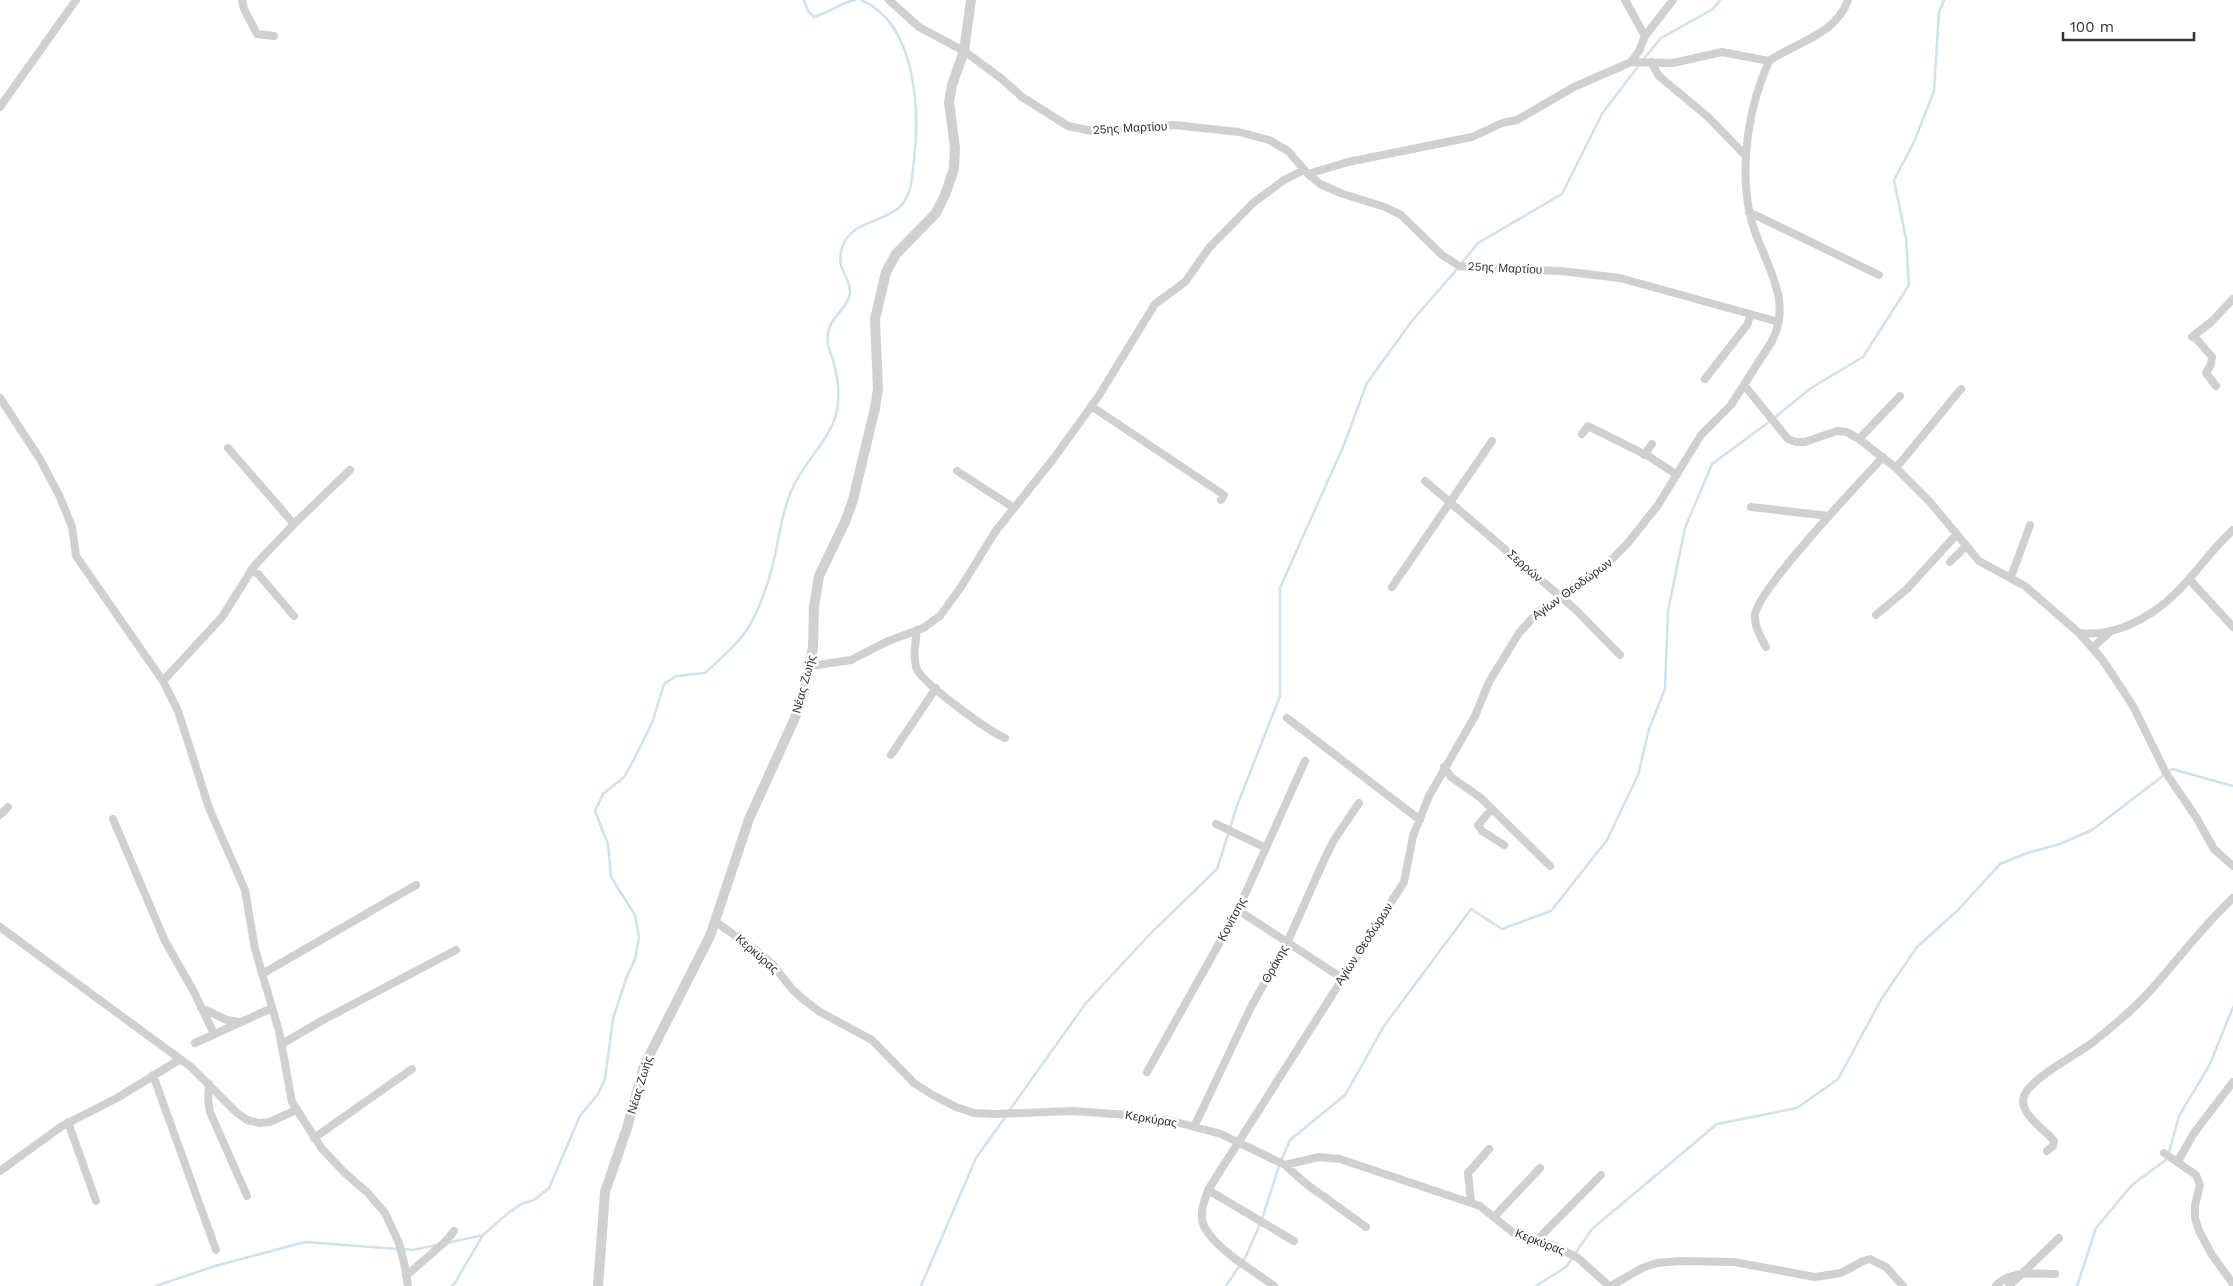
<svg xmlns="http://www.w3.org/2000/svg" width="2233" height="1286" font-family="'Work Sans',sans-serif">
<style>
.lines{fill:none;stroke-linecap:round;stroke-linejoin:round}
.stream{stroke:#cfe2ee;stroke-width:2.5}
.minor{stroke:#d0d0d0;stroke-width:8}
.tertiary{stroke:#d0d0d0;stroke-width:10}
.labels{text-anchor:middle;stroke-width:5;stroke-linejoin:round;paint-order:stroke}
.street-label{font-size:12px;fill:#333;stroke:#fff}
</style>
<rect width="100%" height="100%" fill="#fff"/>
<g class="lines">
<path class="stream" d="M804,0l4,11 6,6c15,-4 26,-14 41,-17
M1642,61l19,-23 52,-29 7,-9
M1461,264l17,-21 84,-49 40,-80 37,-49
M1009,1111l77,-108 65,-70 66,-64 20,-63 43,-110v-108l63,-141 24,-64 44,-61 47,-54
M2169,1152l10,-36 31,-52 23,-57
M447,1243l36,-8
M403,1249l10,1 24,-5
M156,1286l59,-20 90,-24 93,7
M453,1286l30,-51 24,-21 14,-10 13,-4 15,-12 31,-72 18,-22 7,-15 8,-60 13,-40 9,-20 4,-21 -4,-23 -24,-38 -3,-33 -13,-33 8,-17 21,-17 9,-16 19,-38 12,-39 12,-8 29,-3c15,-14 35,-31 45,-48 12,-22 20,-47 25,-70 5,-23 8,-47 18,-68 11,-25 40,-51 44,-77 3,-18 1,-33 -4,-50 -3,-9 -7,-17 -5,-27 2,-16 20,-24 22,-40 1,-15 -13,-23 -9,-41 5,-30 39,-28 59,-45 3,-3 6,-8 8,-13 5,-9 4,-24 6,-34 6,-51 2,-137 -53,-160
M921,1286l55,-128 30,-42
M1226,1286l20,-30 15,-34 19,-59 10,-23 55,-45 39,-69 87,-117 31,20 49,-18 56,-71 31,-65 11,-46 16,-40 3,-78 17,-83 27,-64 61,-45 38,-31 52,-31 46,-72 -3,-46 -12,-59 20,-38 20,-51 5,-79 5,-12
M1536,1286l30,-19 26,-38 125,-105 80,-16 41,-29 44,-81 35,-51 41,-37 42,-46 27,-11 33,-9 32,-14 80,-61 61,17
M2077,1286l19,-58 36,-43 35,-26"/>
<path class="minor" d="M242,0l2,9 13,25 17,2
M889,0l30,27 45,24 38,28 20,18 46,29 24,5 82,-6 65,7 19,5 11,3 19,11 20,23 12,10 23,10 42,13 16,8 41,40 17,11 20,2 82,3 59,7 159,44
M1625,0l20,36
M1631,62l8,-11 6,-15 28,-36
M1651,62l8,14 49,41 38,39
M0,107l76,-107
M1308,174l40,-12 124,-25 30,-14 15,-3 57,-33 57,-25 42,1 49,-11 47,9
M1749,212l130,63
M2194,336l18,21 -1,7 -5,9 10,13
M2192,337l19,-15 22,-23
M1705,379l42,-54 4,-11
M1744,385l44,54 8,3h9l32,-11 10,1 12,7 37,29 34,34 49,59 46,25 54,47 23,26 22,33 10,16 32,65 30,44 18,32 19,17
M0,398l40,61 20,38 12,30 4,29 87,125 15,30 31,97 36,82 10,59 24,82 13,71 30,47 24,25 22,19 17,20 14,30 6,24 3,19
M1091,406l133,89 -3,5
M1582,434l6,-8 62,31 27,18
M1859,439l41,-43
M1644,455l8,-11
M1896,468l65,-79
M957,471l57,37
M1425,481l150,128 45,46
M1751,507l78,9
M294,524l56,-54
M1950,562l15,-15
M251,570l8,5 35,41
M2011,577l19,-52
M2189,579l44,48
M1392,587l100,-146
M1876,615l31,-26 49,-54
M917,630c-1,12 -5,27 0,39 5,14 73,63 88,69
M2079,633c43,5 84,-23 110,-54 15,-17 27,-34 44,-49
M1766,647c-5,-9 -12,-21 -11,-32 2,-25 106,-134 128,-158
M2093,647l17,-15
M810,666l41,-6 35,-18 37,-14 17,-12 21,-29 34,-55 59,-74 44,-61 57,-93 30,-22 24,-34 44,-45 31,-23 20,-10
M163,681l59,-64 33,-52 39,-41 -66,-76
M1287,718l133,102
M891,755l45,-67
M1444,767l7,10 30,21 69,68
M1491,810l-13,15 4,6 22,14
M0,815l8,-8
M113,819l52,122 29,51 20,42
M1216,824l50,24
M1238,910l104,68
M716,922l46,33 11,10 19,24 12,11 16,12 52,28 42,43 17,11 25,13 18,6 20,1 78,-3 56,4 48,7 45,12 64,31 34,-8 21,2 140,47 36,29 39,11 23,12 31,28
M0,927l191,140 46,46 10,7 12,3 11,-1 26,-12
M262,974l154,-89
M201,1008l26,12 12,2
M195,1043l77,-35
M282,1044l41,-24 133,-70
M1147,1072l91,-162 67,-149
M153,1075l63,175
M209,1084l-1,15 2,13 37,84
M68,1122l28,79
M1194,1127l57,-120 36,-64 38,-85 9,-18 25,-37
M314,1138l98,-69
M2047,1151l6,-5 1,-5c-9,-12 -36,-27 -30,-45 7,-18 52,-41 68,-53 20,-16 41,-33 57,-51 28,-31 53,-65 84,-94
M2164,1153l32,22 4,10 -5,20v13l4,13 13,24 21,29
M2178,1161l16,-28 39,-51
M1285,1165l20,18 61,44
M0,1171l62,-45 55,-28 62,-38
M1208,1190l86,51
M1471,1201l-3,-28 21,-24
M1494,1217l46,-49
M1536,1241l65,-66
M406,1276l41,-36 7,-9
M1274,1286c-21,-16 -56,-35 -69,-58 -7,-11 -1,-27 3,-38l196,-308 9,-46 16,-40 46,-80 14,-34 30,-49 18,-20 71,-50 19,-19 31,-39 43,-70 30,-30 41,-64c24,-47 -15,-85 -23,-131 -9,-49 0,-104 20,-149 27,-19 67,-26 79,-61
M1611,1286l31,-18 15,-5 23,-2 54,1 81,15 26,-4 22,-12 7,-2 16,8 17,19
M1996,1286c12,-15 41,-13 59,-12
M2009,1286l50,-48"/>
<path class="tertiary" d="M598,1286l7,-94 22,-64 17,-62 66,-130 39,-117 45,-99 10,-28 9,-45 1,-40 5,-31 26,-54 8,-22 22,-92 3,-19 -3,-70 11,-47 10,-18 40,-41 9,-18 9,-26 1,-21 -6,-46 3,-17 12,-34 7,-51"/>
</g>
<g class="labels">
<g class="street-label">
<text transform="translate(1130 128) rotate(-3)" y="4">25ης Μαρτίου</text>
<text transform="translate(1505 268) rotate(3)" y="4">25ης Μαρτίου</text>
<text transform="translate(1525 566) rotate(41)" y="4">Σερρών</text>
<text transform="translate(1572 589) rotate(-36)" y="4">Αγίων Θεοδώρων</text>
<text transform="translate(804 684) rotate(-75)" y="4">Νέας Ζωής</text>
<text transform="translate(1232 919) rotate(-62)" y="4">Κονίτσης</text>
<text transform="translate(1364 944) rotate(-57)" y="4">Αγίων Θεοδώρων</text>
<text transform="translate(757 954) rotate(41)" y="4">Κερκύρας</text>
<text transform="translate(1275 964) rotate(-61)" y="4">Θράκης</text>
<text transform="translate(640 1085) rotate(-73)" y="4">Νέας Ζωής</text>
<text transform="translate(1151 1119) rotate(9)" y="4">Κερκύρας</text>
<text transform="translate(1540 1242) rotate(21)" y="4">Κερκύρας</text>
</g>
</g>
<path d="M2063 32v8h131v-8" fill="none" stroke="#333333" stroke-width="2.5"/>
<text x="2070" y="32" font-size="15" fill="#333333" stroke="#ffffff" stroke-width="4" paint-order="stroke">100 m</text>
</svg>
